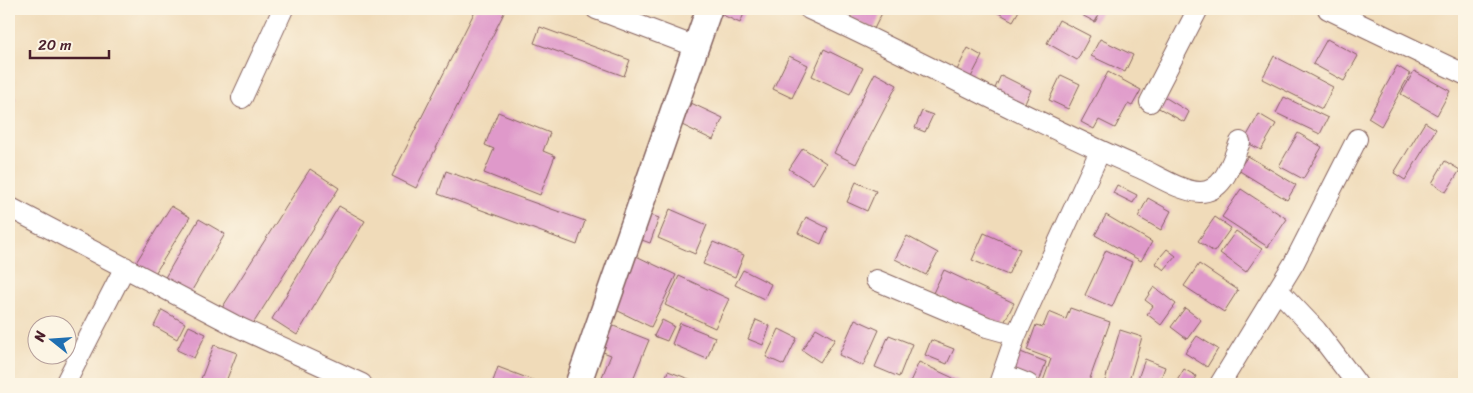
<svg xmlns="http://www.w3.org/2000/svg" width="1473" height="393" font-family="Sriracha,sans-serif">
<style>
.building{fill:#df99ca}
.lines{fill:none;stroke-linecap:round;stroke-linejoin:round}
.minor-casing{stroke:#84615d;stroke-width:22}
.tertiary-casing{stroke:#84615d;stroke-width:28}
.minor{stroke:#fff;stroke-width:20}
.tertiary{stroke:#fff;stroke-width:25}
</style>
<rect width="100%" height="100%" fill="#fcf5e5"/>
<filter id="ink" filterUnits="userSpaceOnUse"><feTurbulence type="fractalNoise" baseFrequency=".02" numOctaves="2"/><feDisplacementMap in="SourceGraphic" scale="10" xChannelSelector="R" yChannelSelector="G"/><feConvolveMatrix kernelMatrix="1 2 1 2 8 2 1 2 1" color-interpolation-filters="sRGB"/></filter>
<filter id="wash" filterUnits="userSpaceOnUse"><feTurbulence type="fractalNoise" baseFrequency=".0096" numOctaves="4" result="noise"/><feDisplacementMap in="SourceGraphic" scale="20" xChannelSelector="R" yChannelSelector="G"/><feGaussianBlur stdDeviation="1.12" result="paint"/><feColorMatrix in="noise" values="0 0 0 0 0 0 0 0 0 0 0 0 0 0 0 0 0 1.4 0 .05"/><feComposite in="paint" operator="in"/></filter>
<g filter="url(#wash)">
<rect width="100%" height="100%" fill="#f0dbb9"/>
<g id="blocks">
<path class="building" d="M476,9h25l4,2 -89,177 -24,-12z
M715,9h31l-6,14 -26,-12z
M855,9h29l-10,20 -24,-11z
M991,9h29l-7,12z
M1080,9h22l-7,13 -17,-9z
M1059,20l31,16 -13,24 -30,-17z
M540,27l90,33 -6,16 -90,-33z
M1100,39l33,16 -8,17 -34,-16z
M1327,39l31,17 -14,25 -31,-17z
M968,48l14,8 -14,27 -14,-7z
M824,49l39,19 -13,26 -38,-18z
M789,56l19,9 -16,33 -19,-9z
M1274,56l59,31 -11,22 -60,-30z
M1397,66l13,8 -29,52 -13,-8z
M1414,71l36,20 -13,24 -36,-21z
M1108,72l33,18 -9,16 -4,-2 -13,24 -16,-8 -5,9 -13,-7z
M875,73l22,12 -41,79 -22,-11z
M1001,75l30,15 -9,20 -30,-15z
M1061,75l19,9 -12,25 -19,-9z
M9,95l7,3 -7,15z
M1163,96l26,16 -5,10 -27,-15z
M1284,97l44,21 -8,16 -44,-21z
M691,103l32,15 -10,22 -31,-15z
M922,111l11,4 -8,17 -10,-4z
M498,112l52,21 -7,18 12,5 -15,39 -56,-22 10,-24 -9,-4z
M1259,114l17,10 -15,26 -17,-9z
M1425,122l11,7 -31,51 -11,-7z
M1298,133l24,14 -19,32 -24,-13z
M803,148l23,15 -13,21 -24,-15z
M1248,156l48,29 -9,15 -49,-30z
M1445,161l15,9 -14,22 -14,-9z
M310,169l29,19 -88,139 -29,-19z
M446,171l139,50 -8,24 -139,-51z
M856,182l20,9 -9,20 -20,-9z
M1117,185l20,10 -4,8 -20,-10z
M1241,189l46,30 -19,28 -46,-30z
M1148,198l23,13 -10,19 -23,-13z
M171,206l19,11 -36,58 -19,-11z
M339,206l26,15 -68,114 -25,-16z
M670,209l37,16 -12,29 -37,-16z
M640,211l19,7 -9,25 -19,-7z
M1106,215l46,27 -11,19 -46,-26z
M806,217l22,11 -7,16 -23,-11z
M1215,217l16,11 -17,24 -16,-11z
M199,219l26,15 -37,63 -25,-16z
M1236,231l26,18 -16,23 -26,-19z
M984,233l36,16 -12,26 -36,-15z
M907,236l31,17 -12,22 -31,-16z
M713,242l31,13 -9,22 -32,-13z
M1167,249l9,7 -12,14 -9,-7z
M1106,250l26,12 -20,45 -27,-12z
M634,255l42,20 -25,52 -41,-20z
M1199,264l39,26 -14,22 -40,-26z
M743,270l28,14 -7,15 -29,-14z
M944,270l70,33 -11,22 -70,-32z
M679,276l50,23 -14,29 -50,-23z
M1154,287l22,17 -15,21 -14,-11 6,-8 -8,-6z
M1070,308l40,14 -22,62h-46l9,-25 -24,-9 9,-25 7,2 6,-15 17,7z
M1185,308l16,12 -14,19 -16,-12z
M162,310l23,13 -8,16 -23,-13z
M855,319l24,11 -16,36 -24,-11z
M662,320l12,6 -7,15 -13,-5z
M756,320l14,6 -7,19 -15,-6z
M606,323l43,17 -18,44h-32l12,-29 -16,-6z
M680,323l35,14 -8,22 -35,-15z
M189,326l17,8 -12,24 -17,-8z
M816,328l19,11 -15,23 -18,-12z
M779,329l18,9 -13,27 -18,-8z
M1120,330l22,7 -14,47h-24z
M889,335l23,9 -13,33 -24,-10z
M1197,336l21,13 -11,18 -22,-14z
M931,340l23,9 -7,15 -22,-9z
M214,345l23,8 -12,31h-26z
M1018,351l28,11 -7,20 -29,-11z
M1145,359l20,8 -6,17h-23z
M919,362l47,22h-57z
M498,367l45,17h-57v-2l6,2z
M1184,369l12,7 -4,8h-17z
M668,371l34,13h-39z"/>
</g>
</g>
<g filter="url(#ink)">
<use href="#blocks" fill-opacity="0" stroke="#84615d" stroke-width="1"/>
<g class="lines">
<g class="minor-casing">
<path id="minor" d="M596,9l100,38
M809,9c111,51 219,111 331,159 18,8 40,23 60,24 25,0 32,-32 40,-50
M1328,9l136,65
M242,98l41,-89
M1150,102l48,-93
M9,207l229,120 124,57
M876,280l111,47 29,8 84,-184
M1278,290l38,40 41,54
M1003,374l25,10
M65,384l60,-117
M999,384l17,-49
M1220,384l74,-121 63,-124"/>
</g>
<g class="tertiary-casing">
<path id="tertiary" d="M578,384l131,-375"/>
</g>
<use href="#minor" class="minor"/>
<use href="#tertiary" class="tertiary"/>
</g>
</g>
<rect width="1473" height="393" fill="none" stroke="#fcf5e5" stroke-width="30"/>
<g transform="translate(52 340) rotate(287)"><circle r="24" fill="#fcf5e5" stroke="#b59f9b"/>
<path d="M0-4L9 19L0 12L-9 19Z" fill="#1f6fb2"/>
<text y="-8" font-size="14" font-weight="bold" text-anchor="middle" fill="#4a1f2b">N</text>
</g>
<path d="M30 50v8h79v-8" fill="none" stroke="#4a1f2b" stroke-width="2.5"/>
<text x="38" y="50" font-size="15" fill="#4a1f2b" stroke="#fcf5e5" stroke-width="4" paint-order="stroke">20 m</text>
</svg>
